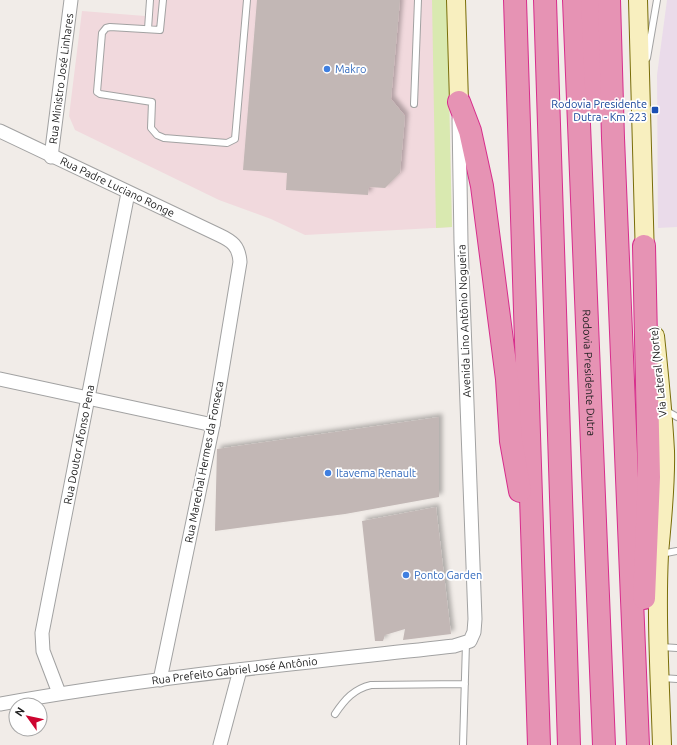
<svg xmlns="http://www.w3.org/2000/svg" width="677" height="745" font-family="Ubuntu,sans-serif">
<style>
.commercial{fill:#f1d9dd}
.industrial{fill:#eadbea}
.grass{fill:#d9e9b0}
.building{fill:#c2b7b5;filter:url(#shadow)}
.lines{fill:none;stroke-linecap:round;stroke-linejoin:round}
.service-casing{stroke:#a2a2a2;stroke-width:8}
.minor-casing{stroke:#a2a2a2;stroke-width:15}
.secondary-casing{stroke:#796d08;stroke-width:20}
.motorway-casing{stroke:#d72d8c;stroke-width:24}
.service{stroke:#fff;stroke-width:6}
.minor{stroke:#fff;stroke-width:13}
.secondary{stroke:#f8efbf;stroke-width:18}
.motorway{stroke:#e693b4;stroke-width:22}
.shop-dot{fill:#3f7fe0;stroke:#fff;stroke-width:1.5}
.transit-dot{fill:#1a4fb4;stroke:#fff;stroke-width:1.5}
.labels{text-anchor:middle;stroke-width:3.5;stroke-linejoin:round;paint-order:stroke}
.shop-label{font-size:11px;fill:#366cbe;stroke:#fff;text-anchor:start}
.street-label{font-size:11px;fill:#212121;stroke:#fff}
.transit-label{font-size:11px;fill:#164399;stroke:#fff;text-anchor:end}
</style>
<defs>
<filter id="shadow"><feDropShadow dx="3.5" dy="-3.5" stdDeviation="2" flood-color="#0004"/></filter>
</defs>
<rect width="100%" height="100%" fill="#f1ece8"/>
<path class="commercial" d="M147,0h299l6,227 -147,8 -34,-16 -52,-19 -144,-70 -6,-14 13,-105 63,5z"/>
<path class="industrial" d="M667,0h10v227l-19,1 -1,-153z"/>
<path class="grass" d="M432,0h15l5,227 -16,1z"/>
<path class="building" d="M257,0h143l-9,99 14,17 -5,57 -15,15 -16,-1 -1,8 -82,-5 1,-17 -44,-3z
M439,417v80l-94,17 -130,17 2,-82z
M436,507l15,127 -48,6 2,-11 -20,6 -2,6h-8l-13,-120z"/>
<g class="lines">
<g class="service-casing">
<path id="service" d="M163,0l-3,30 -50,-3 -4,1 -4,5 -5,59 3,2 52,8 -1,26 6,7 7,3 63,5 8,-4 12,-139
M148,29l2,-29
M647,58l10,-58
M414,104l4,-104
M665,410l12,7
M661,554l16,-3
M661,647l16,1
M662,678l15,1
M335,714c10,-15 19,-25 36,-29l94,-1
M463,745l3,-102"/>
</g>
<g class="minor-casing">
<g id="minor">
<path id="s1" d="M0,131l219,104c13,6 20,11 21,27l-27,163 -53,255"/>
<path id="s2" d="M51,157l20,-157"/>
<path d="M0,379l213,46"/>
<path id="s3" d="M59,693l-16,-42 -1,-18 86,-440"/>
<path id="s4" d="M0,704c150,-27 302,-41 454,-58l16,-5 4,-9 1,-13 -14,-377 -2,-124"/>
<path d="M220,745l20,-75"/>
</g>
</g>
<g class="secondary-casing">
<path id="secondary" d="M456,0l3,102
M638,0l7,259
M655,336c4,38 8,76 10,115 1,35 -3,68 -6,103 -3,63 1,128 3,191"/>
</g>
<g class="motorway-casing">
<g id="motorway">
<path d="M515,0l24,745"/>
<path d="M545,0l24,745"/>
<path id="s5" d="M574,0l30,745"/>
<path d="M592,0l5,108"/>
<path d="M609,0l4,138 25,607"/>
<path d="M459,102l11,29 12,55 25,193 4,62 9,50"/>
<path d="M644,246l5,231 -5,121"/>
</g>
</g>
<use href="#service" class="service"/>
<use href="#minor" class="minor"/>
<use href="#secondary" class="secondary"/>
<use href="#motorway" class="motorway"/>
</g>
<g class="shop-dot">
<circle cx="327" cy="69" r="4"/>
<circle cx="328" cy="473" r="4"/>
<circle cx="406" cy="575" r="4"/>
</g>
<rect class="transit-dot" x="651" y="106" width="8" height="8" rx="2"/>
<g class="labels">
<g class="shop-label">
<text x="335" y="73">Makro</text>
<text x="336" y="477">Itavema Renault</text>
<text x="414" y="579">Ponto Garden</text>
</g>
<g class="street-label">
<text dy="4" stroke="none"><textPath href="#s2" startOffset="79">Rua Ministro José Linhares</textPath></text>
<text dy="4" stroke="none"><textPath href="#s1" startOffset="130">Rua Padre Luciano Ronge</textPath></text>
<text transform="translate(464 321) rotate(-92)" y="4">Avenida Lino Antônio Nogueira</text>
<text transform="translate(658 372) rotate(-96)" y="4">Via Lateral (Norte)</text>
<text dy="4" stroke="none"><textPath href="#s5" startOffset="373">Rodovia Presidente Dutra</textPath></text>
<text dy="4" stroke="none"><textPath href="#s3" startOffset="255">Rua Doutor Afonso Pena</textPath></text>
<text transform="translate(204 462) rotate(-79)" y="4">Rua Marechal Hermes da Fonseca</text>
<text dy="4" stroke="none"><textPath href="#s4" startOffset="237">Rua Prefeito Gabriel José Antônio</textPath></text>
</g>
<g class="transit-label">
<text x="647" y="108">Rodovia Presidente<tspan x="647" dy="13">Dutra - Km 223</tspan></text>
</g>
</g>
<g transform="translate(28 717) rotate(303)"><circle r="19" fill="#ffffff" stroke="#a6a6a6"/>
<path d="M0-3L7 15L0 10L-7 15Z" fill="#cd0530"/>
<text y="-6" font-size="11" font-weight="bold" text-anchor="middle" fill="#212121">N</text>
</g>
</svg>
